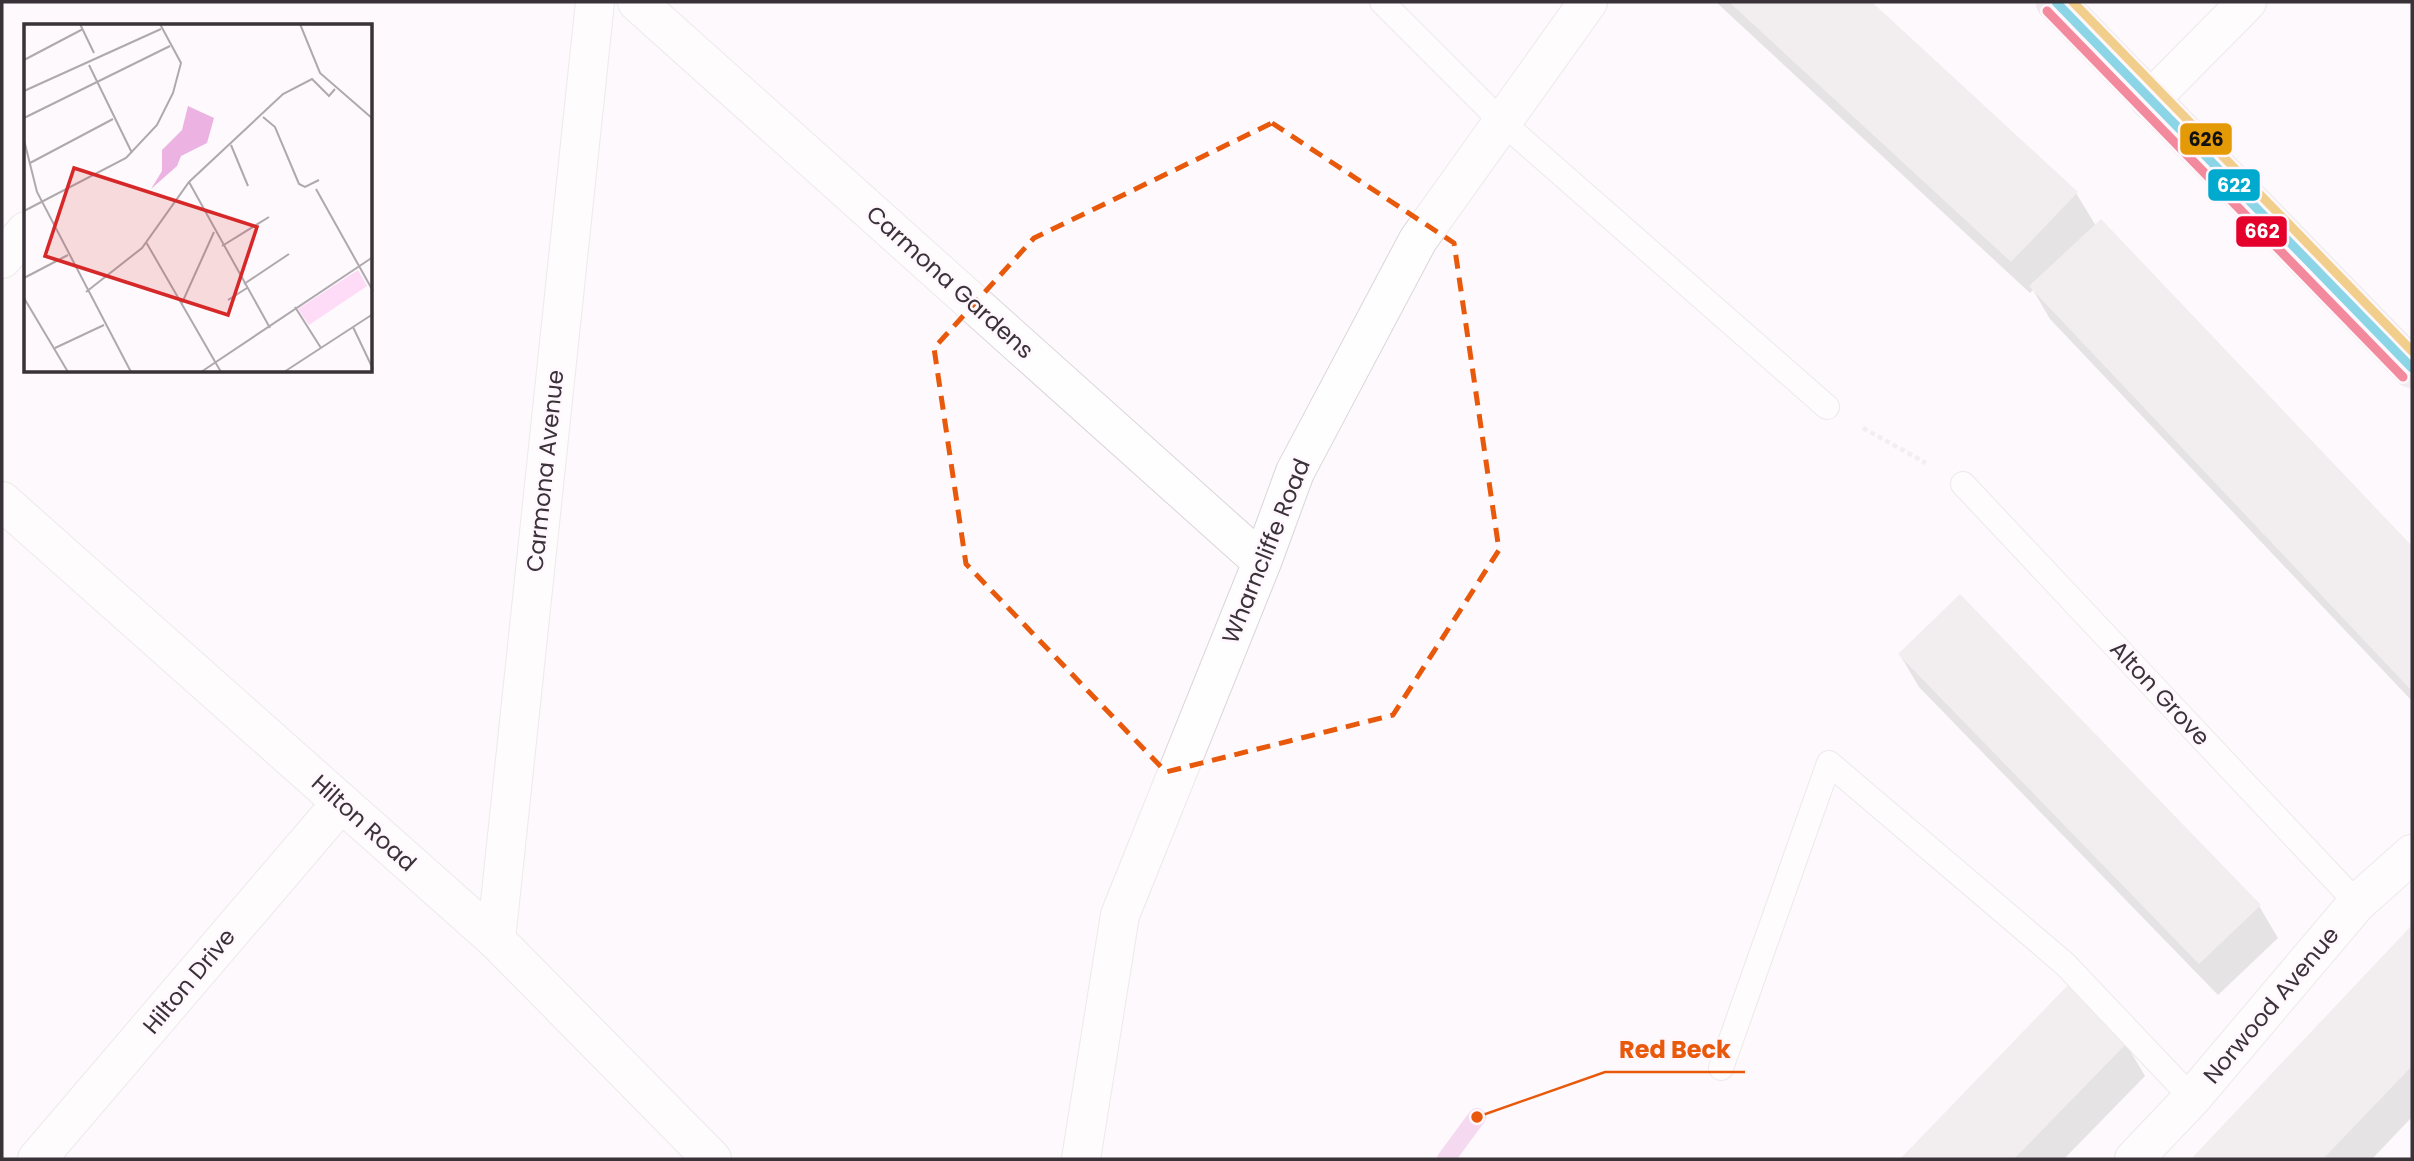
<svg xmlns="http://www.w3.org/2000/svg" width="2414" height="1161" font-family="Poppins,sans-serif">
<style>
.shadow{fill:#0003}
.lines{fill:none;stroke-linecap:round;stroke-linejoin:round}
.stream{stroke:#ecb2e2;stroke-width:18}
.building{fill:#e5dfe3}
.lane-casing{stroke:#dad5d9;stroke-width:26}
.street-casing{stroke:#dad5d9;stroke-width:40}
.highway-casing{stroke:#d7d4d6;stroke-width:40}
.path{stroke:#e4e2e3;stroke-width:4.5;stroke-dasharray:5 3.5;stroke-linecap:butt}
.lane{stroke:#fffeff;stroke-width:24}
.street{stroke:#fffeff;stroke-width:38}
.highway{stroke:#e5dae3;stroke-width:38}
.bus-1-casing{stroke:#fff7fd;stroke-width:14}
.bus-2-casing{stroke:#fff7fd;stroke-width:14}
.bus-3-casing{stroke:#fff7fd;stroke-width:14}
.bus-1{stroke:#00a9ce;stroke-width:9}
.bus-2{stroke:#e4002b;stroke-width:9}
.bus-3{stroke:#e49a06;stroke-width:9}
.marked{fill:none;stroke:#e8590c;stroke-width:5;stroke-dasharray:14 9;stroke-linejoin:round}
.labels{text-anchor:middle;stroke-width:5;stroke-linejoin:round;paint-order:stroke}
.street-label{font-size:23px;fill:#393238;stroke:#fff7fd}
.inset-road{fill:none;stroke:#afa9ae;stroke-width:2}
.view{fill:#d62828;fill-opacity:0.15;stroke:#d62828;stroke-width:3.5}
.inset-edge{fill:none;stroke:#393238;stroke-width:3.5}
.leader{fill:none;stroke:#e8590c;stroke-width:2.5}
.callout-dot{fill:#e8590c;stroke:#fff7fd;stroke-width:2.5}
.callout-label{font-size:24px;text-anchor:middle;font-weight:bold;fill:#e8590c;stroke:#fff7fd;stroke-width:5;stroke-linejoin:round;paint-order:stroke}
.line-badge{stroke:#fff7fd;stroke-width:2.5}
.badge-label{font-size:19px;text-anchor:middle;font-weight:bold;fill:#fff}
.pale-badge-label{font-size:19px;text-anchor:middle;font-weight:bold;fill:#111}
</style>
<rect width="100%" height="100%" fill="#fdf9fc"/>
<path class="shadow" d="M1716,2h153l207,191 20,33 5,-5 311,328v152l-362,-382 -17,-29 -3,3z
M1900,655l359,251 19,32 -60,57 -299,-308z
M2412,927v190l-40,42h-179z
M2068,988l58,56 19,32 -81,83h-162z"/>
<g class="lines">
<path class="stream" d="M1446,1159l31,-42"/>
</g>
<path class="building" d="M1729,2h143l206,190 -67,70z
M2101,219l311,327v145l-383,-405z
M1960,594l301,311 -62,59 -301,-310z
M2412,925v141l-89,93h-132z
M2068,985l59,58 -113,116h-114z"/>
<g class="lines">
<g class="lane-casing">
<path id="lane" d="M1382,2l120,120 325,285
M1963,484l394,419
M1721,1068l108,-305 236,201 127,134"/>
</g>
<g class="street-casing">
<path id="street" d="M637,2l625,560
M2150,100l97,-98
M2,259l24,-28
M2,501l494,439 216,219
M496,940l99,-938
M37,1159l304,-356
M1081,1159l39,-244 142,-353 33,-90 123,-232 170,-238
M2134,1159l58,-61 165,-195 55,-49"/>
</g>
<g class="highway-casing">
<path id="highway" d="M2056,2l356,366"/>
</g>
<path class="path" d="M1863,428l63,35"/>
<use href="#lane" class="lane"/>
<use href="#street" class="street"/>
<use href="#highway" class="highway"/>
<g class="bus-1-casing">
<path id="bus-1" d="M2056,2l356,366"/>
</g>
<g class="bus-2-casing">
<path id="bus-2" d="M2047,11l356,366"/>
</g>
<g class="bus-3-casing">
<path id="bus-3" d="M2073,2l339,349"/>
</g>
<use href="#bus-1" class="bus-1"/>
<use href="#bus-2" class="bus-2"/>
<use href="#bus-3" class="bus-3"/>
</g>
<path d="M0 0H2414V1161H0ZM1272,123l182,120 45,307 -106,165 -227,57 -200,-208 -32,-216 100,-110z" fill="#fdf9fc" fill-opacity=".55" fill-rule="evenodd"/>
<path class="marked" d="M1272,123l182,120 45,307 -106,165 -227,57 -200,-208 -32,-216 100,-110z"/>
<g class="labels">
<g class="street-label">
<text transform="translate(950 282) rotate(42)" y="8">Carmona Gardens</text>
<text transform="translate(545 471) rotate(-84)" y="8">Carmona Avenue</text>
<text transform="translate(1266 551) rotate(-68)" y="8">Wharncliffe Road</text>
<text transform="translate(2160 693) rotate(47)" y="8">Alton Grove</text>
<text transform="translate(364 823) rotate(42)" y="8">Hilton Road</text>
<text transform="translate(189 981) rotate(-50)" y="8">Hilton Drive</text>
<text transform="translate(2271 1005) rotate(-50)" y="8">Norwood Avenue</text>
</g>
</g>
<g transform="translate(24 24)">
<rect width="348" height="348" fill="#fdf9fc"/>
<path d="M334,246l9,16 -58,39 -11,-16z" fill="#fedbf7"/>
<path d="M164,82l26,12 -7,25 -26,13 -4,10 -26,23 11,-18v-21l20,-20z" fill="#ecb2e2"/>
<path class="inset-road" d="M56,0l14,29M276,0l20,49 53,46M0,36l59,-31M65,41l43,88M0,67l137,-62M239,93l12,10 24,57 6,3 14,-7M0,94l146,-72M0,116l13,52 94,180M207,121l17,41M6,139l83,-44M165,158l81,146M292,165l57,102M0,187l102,-53 31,-33 16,-32 8,-30 -21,-39M122,218l75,130M198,222l47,-29M0,254l44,-23M220,260l45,-30M62,268l56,-44 47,-66 94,-88 29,-15 17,17 6,-7M0,274l44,74M204,276l19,-12M158,279l32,-71M271,283l26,41M329,303l20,42M31,324l49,-23M177,348l172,-115M260,348l89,-58"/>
<path class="view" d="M50,144l183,59 -29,88 -183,-59z"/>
<rect width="348" height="348" class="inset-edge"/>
</g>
<path class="leader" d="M1477 1117L1605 1072H1745"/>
<circle class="callout-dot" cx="1477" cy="1117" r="7"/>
<g class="callout-label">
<text x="1675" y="1058">Red Beck</text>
</g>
<g class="line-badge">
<rect x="2179" y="122" width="54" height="34" rx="7" fill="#e49a06"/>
<rect x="2207" y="168" width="54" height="34" rx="7" fill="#00a9ce"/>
<rect x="2235" y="215" width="53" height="33" rx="7" fill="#e4002b"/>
</g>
<g class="badge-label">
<text x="2234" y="192">622</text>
<text x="2262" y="238">662</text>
</g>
<g class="pale-badge-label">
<text x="2206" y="146">626</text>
</g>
<rect width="2414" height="1161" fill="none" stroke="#393238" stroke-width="7"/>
</svg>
